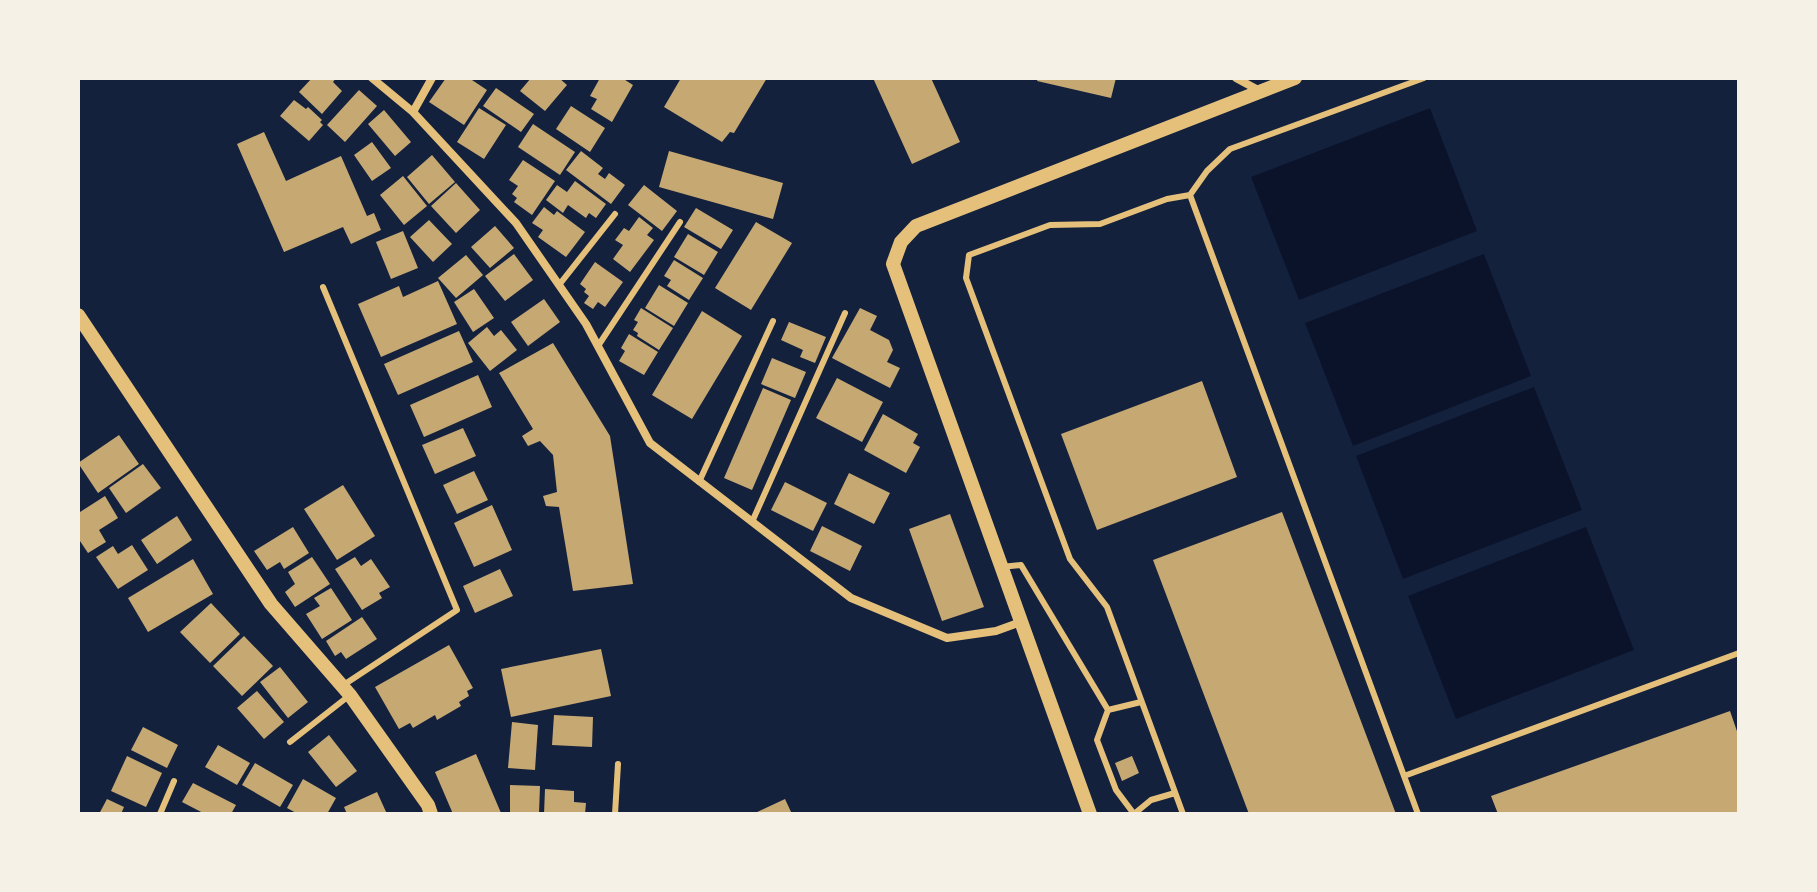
<svg xmlns="http://www.w3.org/2000/svg" width="1817" height="892" font-family="'Fira Sans Condensed',sans-serif">
<style>
.water{fill:#0b132b}
.building{fill:#c6a872}
.lines{fill:none;stroke-linecap:round;stroke-linejoin:round}
.service{stroke:#e5c07b;stroke-width:6}
.minor{stroke:#e5c07b;stroke-width:8}
.tertiary{stroke:#e5c07b;stroke-width:14}
</style>
<rect width="100%" height="100%" fill="#14213d"/>
<path class="water" d="M1430,108l47,123 -178,69 -48,-123z
M1484,254l47,122 -178,70 -48,-123z
M1534,387l48,123 -179,69 -47,-123z
M1586,527l48,123 -178,69 -48,-123z"/>
<path class="building" d="M312,78h24l-3,4 9,9 -20,23 -23,-22z
M446,78h23l18,12 -23,35 -35,-23z
M531,78h28l8,7 -22,26 -25,-20z
M600,78h22l11,7 -21,37 -21,-13 6,-10 -7,-3z
M681,78h86l-33,55 -4,-1 -8,10 -58,-35z
M873,78h58l29,64 -48,22z
M1038,78h78l-5,20 -74,-17z
M496,88l38,26 -13,18 -38,-26z
M359,90l18,16 -32,36 -18,-17z
M294,100l12,9 2,-2 14,13 -2,2 3,3 -14,16 -29,-25z
M571,106l34,22 -15,24 -34,-23z
M479,108l27,17 -22,34 -27,-17z
M384,110l27,32 -16,14 -27,-32z
M533,124l42,28 -15,23 -42,-28z
M264,132l22,49 55,-25 26,60 7,-3 7,17 -30,14 -8,-17 -59,25 -47,-108z
M372,142l19,26 -19,13 -18,-26z
M581,151l22,17 -5,6 7,5 4,-6 16,12 -14,19 -45,-34z
M669,151l114,32 -10,36 -114,-32z
M432,155l23,27 -26,22 -22,-27z
M523,160l32,21 -23,34 -18,-13 3,-4 -5,-4 6,-8 -9,-6z
M403,176l24,30 -23,19 -24,-30z
M575,181l31,23 -10,14 -7,-5 -3,5 -18,-13 -5,8 -17,-13 11,-15 10,7z
M456,183l24,27 -24,23 -25,-27z
M644,185l33,26 -15,20 -34,-26z
M544,207l10,8 3,-4 28,21 -19,25 -28,-20 5,-7 -11,-7z
M696,208l37,22 -12,19 -37,-22z
M639,217l14,11 -6,7 7,5 -24,32 -17,-13 10,-14 -8,-5 9,-12 5,3z
M429,220l23,24 -19,18 -23,-25z
M756,222l36,21 -41,67 -36,-22z
M495,226l19,22 -24,20 -19,-21z
M403,231l15,37 -27,11 -15,-37z
M688,234l30,18 -14,23 -30,-18z
M514,254l19,26 -28,21 -20,-25z
M466,255l17,20 -27,23 -18,-20z
M674,260l29,18 -14,22 -22,-14 4,-6 -7,-4z
M595,262l28,20 -18,25 -7,-5 -5,7 -9,-6 5,-7 -5,-4 2,-3 -6,-5z
M438,281l19,43 -76,33 -23,-53 41,-18 4,11z
M659,285l29,18 -14,23 -29,-18z
M474,289l20,29 -21,14 -19,-30z
M544,299l16,23 -32,24 -17,-24z
M641,308l32,20 -14,22 -22,-14 1,-3 -5,-3 5,-8 -4,-2z
M860,308l17,8 -7,14 19,10 4,10 -6,12 13,6 -10,20 -58,-30z
M702,311l40,25 -50,83 -40,-24z
M789,322l37,15 -11,26 -15,-6 3,-7 -22,-10z
M487,327l7,9 7,-6 16,20 -27,21 -22,-28z
M459,331l14,31 -75,33 -14,-31z
M629,334l29,18 -14,23 -25,-14 6,-10 -4,-3z
M553,343l57,93 23,148 -60,7 -14,-84 -13,-1 -3,-10 14,-4 -4,-37 -13,-14 -12,5 -6,-10 11,-7 -34,-56z
M772,358l34,14 -11,26 -34,-14z
M478,375l14,32 -68,30 -14,-32z
M837,378l46,24 -21,40 -46,-24z
M1202,381l35,96 -140,53 -36,-96z
M763,388l28,12 -39,90 -28,-12z
M883,414l35,20 -5,9 7,4 -14,26 -42,-23z
M463,428l13,28 -41,18 -13,-29z
M119,435l20,29 -41,29 -20,-30z
M143,464l18,24 -35,25 -17,-25z
M474,471l14,29 -31,14 -14,-29z
M849,473l41,20 -16,31 -40,-20z
M785,482l42,21 -14,28 -42,-21z
M343,485l32,51 -38,24 -33,-51z
M105,496l13,22 -19,12 7,12 -18,11 -10,-15v-19l2,-7z
M492,505l20,45 -38,17 -20,-44z
M1282,512l114,302h-147l-96,-254z
M950,514l34,93 -42,14 -33,-92z
M177,516l15,24 -35,24 -16,-24z
M822,526l40,20 -12,25 -40,-20z
M293,527l16,26 -25,16 -4,-7 -13,8 -13,-19z
M132,545l16,25 -30,19 -22,-32 17,-11 5,8z
M312,557l18,27 -35,23 -10,-15 10,-8 -7,-12z
M355,557l6,9 10,-7 19,28 -11,6 3,5 -20,12 -27,-41z
M193,559l20,35 -65,38 -20,-34z
M500,569l13,27 -38,17 -12,-27z
M331,588l21,32 -30,19 -16,-25 14,-8 -6,-8z
M211,603l29,31 -30,29 -30,-31z
M362,617l15,22 -31,20 -5,-7 -6,4 -9,-15z
M244,636l29,30 -31,30 -29,-30z
M449,645l24,43 -6,3 2,5 -10,6 2,4 -24,14 -2,-5 -22,13 -3,-5 -11,6 -24,-42z
M601,649l10,47 -100,21 -10,-48z
M280,667l28,35 -20,16 -28,-36z
M257,691l27,31 -20,17 -27,-31z
M1730,711l9,26v77h-241l-7,-18z
M554,715l39,2 -1,30 -40,-2z
M512,722l26,3 -3,45 -27,-2z
M143,727l35,18 -11,23 -36,-18z
M329,735l28,36 -21,16 -28,-35z
M218,745l32,18 -13,22 -32,-18z
M476,754l25,59 -2,1h-46l-18,-42z
M127,756l35,17 -16,34 -35,-16z
M1132,756l7,17 -17,8 -7,-18z
M255,763l38,22 -13,22 -38,-22z
M303,779l33,19 -9,16h-29l-11,-6z
M193,783l43,22 -5,9h-26l-23,-12z
M510,785l30,1 -1,28h-29z
M545,789l29,2v11l12,1 -1,11h-41z
M377,792l10,22h-40l-3,-7z
M107,799l17,8 -3,7h-22z
M785,799l7,15h-39z"/>
<g class="lines">
<path class="service" d="M559,285l56,-71
M323,287l134,323 -115,76
M598,346l82,-124
M699,482l74,-161
M752,522l93,-209
M1001,567l20,-2 87,145 33,-8
M1108,710l-11,30 19,50 18,24 17,-14 24,-7
M290,742l60,-47
M1404,776l335,-123
M160,814l14,-33
M615,814l3,-50
M1183,814l-76,-207 -37,-48 -104,-281 3,-23 81,-30 50,-1 67,-25 23,-4
M1418,814l-228,-619 17,-24 23,-22 194,-71"/>
<path class="minor" d="M372,78l41,34 103,111 70,101 64,119 201,155 96,40 49,-7 25,-9
M1236,78l24,13
M413,112l19,-34"/>
<path class="tertiary" d="M78,315l193,289 79,91 78,110 3,9
M1090,814l-197,-550 8,-22 15,-16 379,-148"/>
</g>
<rect width="1817" height="892" fill="none" stroke="#f6f1e7" stroke-width="160"/>
</svg>
